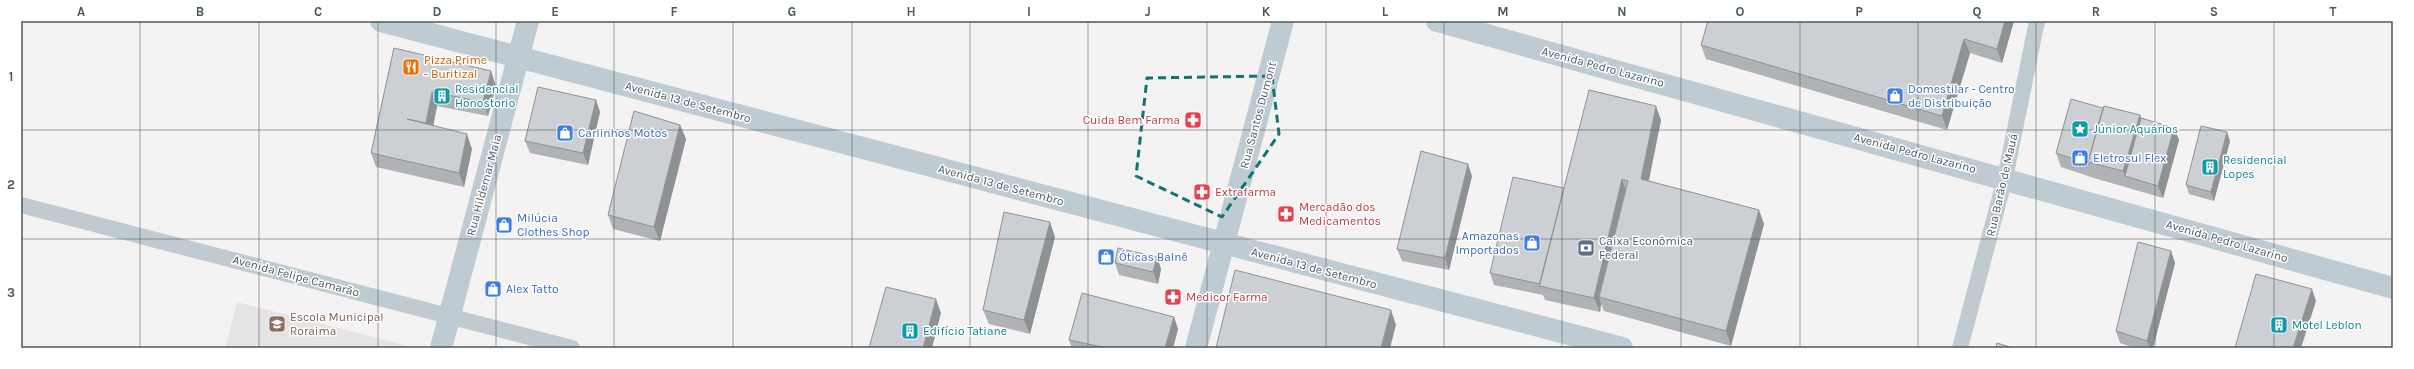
<svg xmlns="http://www.w3.org/2000/svg" width="2414" height="369" font-family="Karla,sans-serif">
<style>
.education{fill:#e5e3e4}
.lines{fill:none;stroke-linecap:round;stroke-linejoin:round}
.street{stroke:#bfcbd0;stroke-width:16}
.secondary{stroke:#becbd3;stroke-width:22}
.wall{fill:#afb3b6}
.shaded-wall{fill:#8f9294}
.building{fill:#ccd0d4;stroke:#8f9294}
.marked{fill:none;stroke:#0f766e;stroke-width:3;stroke-dasharray:8 5;stroke-linejoin:round}
.grid{fill:none;stroke:#49595f;stroke-width:1;stroke-opacity:0.55}
.labels{text-anchor:middle;stroke-width:3;stroke-linejoin:round;paint-order:stroke}
.food-label{font-size:12px;fill:#c56008;stroke:#fff;text-anchor:start}
.street-label{font-size:12px;fill:#49595f;stroke:#fff}
.culture-label{font-size:12px;fill:#0d838f;stroke:#fff;text-anchor:start}
.shop-label{font-size:12px;fill:#366cbe;stroke:#fff;text-anchor:start}
.health-label{font-size:12px;fill:#be3a42;stroke:#fff;text-anchor:start}
.service-label{font-size:12px;fill:#4e5e75;stroke:#fff;text-anchor:start}
.education-label{font-size:12px;fill:#785e54;stroke:#fff;text-anchor:start}
.neatline{fill:none;stroke:#49595f;stroke-width:1.5}
.grid-label{font-size:13px;text-anchor:middle;font-weight:bold;fill:#49595f}
</style>
<rect width="100%" height="100%" fill="#f4f2f2"/>
<path class="education" d="M237,302l171,44 -1,2h-182z"/>
<g class="lines">
<path class="street" d="M21,205l551,143
M1960,348l45,-170 32,-157"/>
<path class="secondary" d="M381,21l1241,327
M1437,21l956,267
M441,348l87,-327
M1196,348l87,-327"/>
</g>
<path class="wall" d="M1708,21h306l-12,42 -32,-10 -23,77 -241,-71 -5,-14z
M394,48l102,38 -8,30 -51,-10 -4,20 39,23 -8,38 -88,-20 -5,-14z
M596,100l4,12 -12,53 -58,-12 -5,-12z
M2141,119l33,9 5,12 -16,58 -69,-20 -33,-11 -5,-14z
M1661,120l-12,61 115,43 -33,122 -127,-35 -3,-7 -1,8 -55,-12 -2,-5 -49,-10 -4,-12 74,-85z
M680,125l6,14 -26,102 -47,-12 -5,-14z
M2230,141l-16,60 -25,-7 -3,-9z
M1472,176l-23,94 -47,-9 -5,-12z
M1055,237l-25,97 -41,-10 -6,-14z
M2171,251l4,12 -22,85h-18l-15,-5 -4,-12z
M1157,257l4,12 -3,15 -39,-9 -4,-12z
M1174,317l4,12 -5,19h-101l-3,-8z"/>
<path class="shaded-wall" d="M2005,21h9l-12,42 -5,-14z
M1964,39l6,14 -23,77 -5,-14z
M491,71l5,15 -8,30 -5,-14z
M432,92l5,14 -6,31 -5,-14z
M596,100l4,12 -12,53 -5,-12z
M1656,106l5,14 -15,73 -5,-14z
M2140,115l6,16 -21,45 -2,-5z
M680,125l6,14 -26,102 -6,-14z
M2174,128l5,12 -16,58 -5,-12z
M2227,132l3,9 -16,60 -3,-9z
M467,134l5,15 -8,38 -5,-14z
M1468,164l4,12 -23,94 -4,-12z
M1622,179l5,14 -28,104 2,7 -1,8 -6,-14z
M1759,210l5,14 -33,122 -5,-15z
M1050,222l5,15 -25,97 -6,-14z
M2171,251l4,12 -22,85h-3l-3,-7z
M1157,257l4,12 -3,15 -5,-12z
M2312,289l4,12 -15,47h-8z
M936,299l5,14 -9,35h-9z
M1391,310l5,15 -6,23h-9z
M1174,317l4,12 -5,19h-8z"/>
<path class="building" d="M1708,21h297l-8,28 -33,-10 -22,77 -241,-71z
M394,48l97,23 -8,31 -51,-10 -6,31 -19,-4 60,15 -8,39 -88,-20z
M538,87l58,13 -13,53 -58,-12z
M1589,90l67,16 -15,73 118,31 -33,121 -127,-34 29,-116 -6,-2 -28,119 -55,-12z
M2071,99l32,9 -15,54 1,2 -33,-11z
M2104,106l36,9 -17,56 -35,-9z
M634,111l46,14 -26,102 -46,-12z
M2141,118l33,10 -16,58 -33,-10z
M2201,126l26,6 -16,60 -25,-7z
M1421,151l47,13 -23,94 -48,-9z
M1513,177l51,11 -24,96 -50,-11z
M1004,212l46,10 -26,98 -41,-10z
M2138,242l33,9 -24,90 -31,-10z
M1118,248l39,9 -4,15 -38,-9z
M1235,270l156,40 -10,38h-165z
M2256,274l56,15 -19,59h-58z
M886,287l50,12 -13,49h-54z
M1082,293l92,24 -9,31h-58l-38,-8z
M1997,343l16,5h-17z"/>
<path class="marked" d="M1272,76l7,58 -57,83 -86,-41 11,-98z"/>
<path class="grid" d="M140,21v327M259,21v327M378,21v327M496,21v327M614,21v327M733,21v327M852,21v327M970,21v327M1088,21v327M1207,21v327M1326,21v327M1444,21v327M1562,21v327M1681,21v327M1800,21v327M1918,21v327M2036,21v327M2155,21v327M2274,21v327M21,130h2372M21,239h2372"/>
<defs>
<g id="restaurant-square" transform="scale(0.9)"><rect x="-9" y="-9" width="18" height="18" rx="4" fill="#e8710a" stroke="#fff"/><path d="M-5-6h1v4h1v-4h1v4h1v-4h1v5L-1.5 .5V6h-2V.5L-5-1ZM5-6V6H3V1.5H1.5Q1.5-4 5-6Z" fill="#fff"/></g>
<g id="building-square" transform="scale(0.9)"><rect x="-9" y="-9" width="18" height="18" rx="4" fill="#0f9aa8" stroke="#fff"/><path d="M-4-6H4V6H1V3H-1V6H-4ZM-2.5-4.3h1.7v1.8h-1.7ZM.8-4.3h1.7v1.8H.8ZM-2.5-1h1.7V.8h-1.7ZM.8-1h1.7V.8H.8Z" fill="#fff"/></g>
<g id="shop-square" transform="scale(0.9)"><rect x="-9" y="-9" width="18" height="18" rx="4" fill="#3f7fe0" stroke="#fff"/><path d="M-5-2.5h2.3a2.7 3.5 0 0 1 5.4 0H5L5.5 6h-11ZM-1.5-2.5h3a1.5 2.3 0 0 0-3 0Z" fill="#fff"/></g>
<g id="pharmacy-square" transform="scale(0.9)"><rect x="-9" y="-9" width="18" height="18" rx="4" fill="#e0444e" stroke="#fff"/><path d="M-2-6h4v4h4v4h-4v4h-4v-4h-4v-4h4Z" fill="#fff"/></g>
<g id="sight-square" transform="scale(0.9)"><rect x="-9" y="-9" width="18" height="18" rx="4" fill="#0f9aa8" stroke="#fff"/><path d="M0-6L1.8-2.2L6-1.7L2.9 1.2L3.7 5.4L0 3.3L-3.7 5.4L-2.9 1.2L-6-1.7L-1.8-2.2Z" fill="#fff"/></g>
<g id="bank-square" transform="scale(0.9)"><rect x="-9" y="-9" width="18" height="18" rx="4" fill="#5c6f8a" stroke="#fff"/><path d="M-6-4H6V4H-6ZM0-2.3a2.3 2.3 0 1 0 0 4.6a2.3 2.3 0 1 0 0-4.6Z" fill="#fff"/></g>
<g id="school-square" transform="scale(0.9)"><rect x="-9" y="-9" width="18" height="18" rx="4" fill="#8d6e63" stroke="#fff"/><path d="M0-5L7-2L0 1L-7-2ZM-4 1L0 2.5L4 1V4Q0 6-4 4Z" fill="#fff"/></g>
</defs>
<g fill-rule="evenodd">
<use href="#restaurant-square" x="411" y="67"/>
<use href="#building-square" x="442" y="96"/>
<use href="#shop-square" x="1895" y="96"/>
<use href="#pharmacy-square" x="1193" y="120"/>
<use href="#sight-square" x="2080" y="129"/>
<use href="#shop-square" x="565" y="133"/>
<use href="#shop-square" x="2080" y="158"/>
<use href="#building-square" x="2210" y="167"/>
<use href="#pharmacy-square" x="1202" y="192"/>
<use href="#pharmacy-square" x="1286" y="214"/>
<use href="#shop-square" x="504" y="225"/>
<use href="#shop-square" x="1532" y="243"/>
<use href="#bank-square" x="1586" y="248"/>
<use href="#shop-square" x="1106" y="257"/>
<use href="#shop-square" x="493" y="289"/>
<use href="#pharmacy-square" x="1173" y="297"/>
<use href="#school-square" x="277" y="324"/>
<use href="#building-square" x="2279" y="325"/>
<use href="#building-square" x="910" y="331"/>
</g>
<g class="labels">
<g class="food-label">
<text x="424" y="64">Pizza Prime<tspan x="424" dy="14">- Buritizal</tspan></text>
</g>
<g class="street-label">
<text transform="translate(1603 67) rotate(15)" y="4">Avenida Pedro Lazarino</text>
<text transform="translate(688 102) rotate(15)" y="4">Avenida 13 de Setembro</text>
<text transform="translate(1258 115) rotate(-75)" y="4">Rua Santos Dumont</text>
<text transform="translate(1915 153) rotate(15)" y="4">Avenida Pedro Lazarino</text>
<text transform="translate(484 185) rotate(-75)" y="4">Rua Hildemar Maia</text>
<text transform="translate(1001 185) rotate(15)" y="4">Avenida 13 de Setembro</text>
<text transform="translate(2002 185) rotate(-77)" y="4">Rua Barão de Mauá</text>
<text transform="translate(2227 241) rotate(16)" y="4">Avenida Pedro Lazarino</text>
<text transform="translate(1314 268) rotate(15)" y="4">Avenida 13 de Setembro</text>
<text transform="translate(296 276) rotate(15)" y="4">Avenida Felipe Camarão</text>
</g>
<g class="culture-label">
<text x="455" y="93">Residencial<tspan x="455" dy="14">Honostorio</tspan></text>
<text x="2093" y="133">Júnior Aquários</text>
<text x="2223" y="164">Residencial<tspan x="2223" dy="14">Lopes</tspan></text>
<text x="2292" y="329">Motel Leblon</text>
<text x="923" y="335">Edifício Tatiane</text>
</g>
<g class="shop-label">
<text x="1908" y="93">Domestilar - Centro<tspan x="1908" dy="14">de Distribuição</tspan></text>
<text x="578" y="137">Carlinhos Motos</text>
<text x="2093" y="162">Eletrosul Flex</text>
<text x="517" y="222">Milúcia<tspan x="517" dy="14">Clothes Shop</tspan></text>
<text x="1519" y="240" text-anchor="end">Amazonas<tspan x="1519" dy="14">Importados</tspan></text>
<text x="1119" y="261">Óticas Balnê</text>
<text x="506" y="293">Alex Tatto</text>
</g>
<g class="health-label">
<text x="1180" y="124" text-anchor="end">Cuida Bem Farma</text>
<text x="1215" y="196">Extrafarma</text>
<text x="1299" y="211">Mercadão dos<tspan x="1299" dy="14">Medicamentos</tspan></text>
<text x="1186" y="301">Medicor Farma</text>
</g>
<g class="service-label">
<text x="1599" y="245">Caixa Econômica<tspan x="1599" dy="14">Federal</tspan></text>
</g>
<g class="education-label">
<text x="290" y="321">Escola Municipal<tspan x="290" dy="14">Roraima</tspan></text>
</g>
</g>
<rect width="2414" height="369" fill="none" stroke="#ffffff" stroke-width="44"/>
<rect x="22" y="22" width="2370" height="325" class="neatline"/>
<g class="grid-label">
<text x="81" y="16">A</text>
<text x="200" y="16">B</text>
<text x="318" y="16">C</text>
<text x="437" y="16">D</text>
<text x="555" y="16">E</text>
<text x="674" y="16">F</text>
<text x="792" y="16">G</text>
<text x="911" y="16">H</text>
<text x="1029" y="16">I</text>
<text x="1148" y="16">J</text>
<text x="1266" y="16">K</text>
<text x="1385" y="16">L</text>
<text x="1503" y="16">M</text>
<text x="1622" y="16">N</text>
<text x="1740" y="16">O</text>
<text x="1859" y="16">P</text>
<text x="1977" y="16">Q</text>
<text x="2096" y="16">R</text>
<text x="2214" y="16">S</text>
<text x="2333" y="16">T</text>
<text x="11" y="81">1</text>
<text x="11" y="189">2</text>
<text x="11" y="297">3</text>
</g>
</svg>
